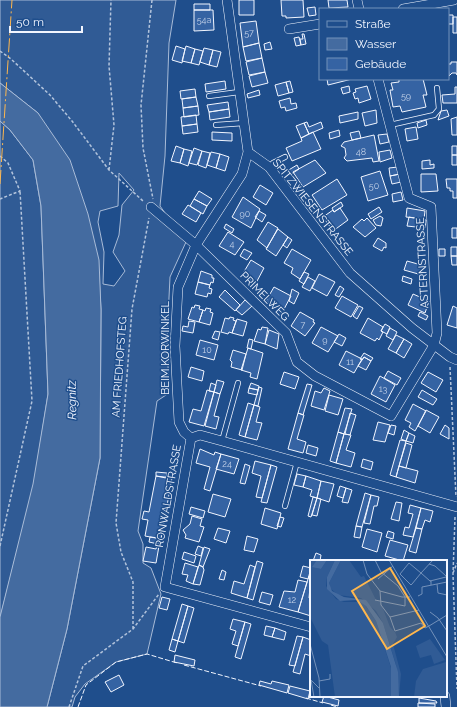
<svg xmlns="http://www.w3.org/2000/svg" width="457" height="707" font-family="Raleway,sans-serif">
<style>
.built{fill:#305b95;stroke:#a8bbd7;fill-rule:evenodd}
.water{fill:#446ba0;stroke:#a8bbd7}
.building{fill:#3563a3;stroke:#f2f6ff}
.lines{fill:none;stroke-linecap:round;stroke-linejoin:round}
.service-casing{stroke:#f2f6ff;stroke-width:6}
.minor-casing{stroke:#f2f6ff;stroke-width:10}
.path{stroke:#b3c4dc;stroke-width:1.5;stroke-dasharray:3 2;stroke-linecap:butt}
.service{stroke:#1f4e8c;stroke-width:4.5}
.minor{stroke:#1f4e8c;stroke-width:9}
.fence{stroke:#f2f6ff;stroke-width:1;stroke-dasharray:5 2;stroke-linecap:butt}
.power{stroke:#ffb74d;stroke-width:1;stroke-dasharray:14 3 2 3;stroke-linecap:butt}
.labels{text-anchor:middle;stroke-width:3;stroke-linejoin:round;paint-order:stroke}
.number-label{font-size:9px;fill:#c3d1e8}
.street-label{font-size:11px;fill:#f2f6ff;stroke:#1f4e8c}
.water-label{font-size:12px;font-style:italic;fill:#f2f6ff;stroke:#1f4e8c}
.inset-road{fill:none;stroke:#7391ba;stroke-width:1}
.view{fill:#ffb74d;fill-opacity:0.15;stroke:#ffb74d;stroke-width:2}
.inset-edge{fill:none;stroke:#f2f6ff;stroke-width:2}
</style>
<rect width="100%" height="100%" fill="#1f4e8c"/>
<path class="built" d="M0,0h176l-7,43 -4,113 -5,50 26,36 -16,35 -3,61 2,55 -12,8 -19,130 5,13v19l8,5 10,26 -14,60 -31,8 -31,22 -10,13 -3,10h-25l20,-78 33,-171 1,-149 -3,-49 -60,-147 -38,-30zM119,173l15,17 -12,15 -3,30 -6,17 12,19 -11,15 -11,-2 1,-32 -6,-30 2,-11 18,-5z
M0,121l10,9 23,30 8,46 7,188 -14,90 -34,134z"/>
<path class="water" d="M0,83l38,30 32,47 18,54 11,46 2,50 -1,148 -33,171 -20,78h-47v-90l33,-133 15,-90 -7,-188 -8,-46 -23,-30 -10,-9z"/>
<path class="building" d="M239,0h15v15h-15z
M281,0h22l1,17 -18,1v-2h-4z
M328,0h19l1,7 -19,1z
M194,4h16v6h-16z
M315,7l1,8 -7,1 -2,-8z
M194,10h19l1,20 -20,1z
M448,15h5v9h-5z
M453,17h4v16h-4z
M256,21l3,22 -16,4 -3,-24z
M302,34h2l2,10 -5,1 -1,-6h3z
M299,37l2,8 -5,1 -2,-8z
M270,42l2,7 -7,1 -1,-6z
M259,43l3,15 -16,3 -3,-14z
M176,46l9,3 -3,14 -10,-3z
M186,46l9,3 -4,14 -9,-2z
M204,48l9,2 -4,15 -9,-3z
M195,49l8,2 -4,14 -8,-2z
M213,50l8,2 -4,15 -8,-2z
M262,58l3,14 -16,3 -3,-13z
M451,62h6v13l-1,-2h-4l-3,3 -1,-12h3z
M265,72l3,11 -16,4 -3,-11z
M327,79h25l-24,6z
M399,79h24l4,16h-4l3,12 -24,5 -2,-6 -7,1 -3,-17h3l-2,-7 8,-1z
M225,81l1,8 -20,3 -1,-8z
M290,81l3,11 -4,1 -3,-11z
M286,82l3,11 -11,3 -3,-11z
M349,86l1,6 -7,2 -2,-6z
M367,86l4,13 -12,4 -1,-5 -3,1 -2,-6 3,-1 -1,-3z
M455,87h2v16h-14l-1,-8 13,-1z
M195,89l1,8 -15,2 -1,-8z
M259,90l1,5 -12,3 -1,-4z
M196,97l2,9 -15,2 -1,-9z
M290,98l1,6 5,-1 1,5 -11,3 -1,-4 -4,1 -2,-7z
M228,102l1,7 -20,3 -2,-7z
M198,106l1,9 -15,2 -1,-9z
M229,109l1,8 -20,3 -1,-8z
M376,110l1,13 -12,3 -3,-13z
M447,110l2,6 -11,4 3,-9z
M358,112v7l-18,4 -1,-7z
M196,115l1,9 -15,2 -1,-9z
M457,117v18h-5l-1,-16z
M426,120l1,5 -9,3 -1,-5z
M307,122l2,5 12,-5 2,6 -14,6 -5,-11z
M304,123l5,11 -8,4 -5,-12z
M197,124l1,8 -15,2 -1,-8z
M416,127l2,12 -11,2 -2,-12z
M339,130l1,6 -10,3 -1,-6z
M359,131l2,7 -9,2 -2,-7z
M212,132l20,1v8l-20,-1z
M313,132l8,17 -29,12 -6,-13 16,-7 -1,-3z
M387,134l2,8 -9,2 -2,-9z
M374,135l5,26 -6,1 -1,-4 -25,3 -3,-3 2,-3 -1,-7 -4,-2 3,-4z
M176,146l8,3 -4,14 -9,-2z
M452,146h5v9h-5z
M194,148l8,3 -5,14 -8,-2z
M184,149l8,2 -4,15 -8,-3z
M390,150l2,8 -12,4 -1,-10z
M202,151l8,2 -4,15 -8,-3z
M211,152l9,2 -4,14 -9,-3z
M220,154l9,3 -4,14 -9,-3z
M452,155h5v10h-5z
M315,160l11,13 -23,14 -10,-15z
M430,160v5l4,-1v4l-12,1v-8z
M297,165l2,4 -9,6 -3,-4z
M398,167l2,7 -10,2 -1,-8z
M380,171l8,24 -20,6 -7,-24z
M400,174l1,8 -9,2 -2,-8z
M421,174h15l2,17 -17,1z
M337,179l10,16 -25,15 -10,-15z
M446,179h11v19h-4v-7h-3v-3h-3z
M260,185l13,8 -7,12 -13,-8z
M199,191l13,8 -5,7 -13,-7z
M401,192l2,8 -10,2 -1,-8z
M243,197l17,12 -9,19 -19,-11z
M194,199l13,7 -4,8 -13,-8z
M341,202l2,4 -9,6 -2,-4z
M188,205l13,8 -5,9 -14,-8z
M379,207l3,5 -11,7 -3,-5z
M340,208l8,12 -15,11 -10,-14 10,-7 1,2z
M407,208l18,3 -1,8 -18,-2z
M259,211l7,4 -4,7 -7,-5z
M380,216l3,2 -2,8 -5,-1 -3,-5z
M409,217l17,3 -1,8 -18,-2z
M367,218l9,10 -11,9 -12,-10 9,-8 2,2z
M268,222l10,6 -11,20 -10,-8z
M226,224l8,5 -2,4 -8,-5z
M452,228h5v10h-5z
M278,229l10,8 -12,19 -10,-7z
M228,232l16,10 -9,13 -16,-9z
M288,237l4,3 -5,8 -4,-3z
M378,238l8,5v5l-2,-1 -2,4 -9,-5z
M451,247h6v9h-6z
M244,249l8,4 -5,7 -7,-4z
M292,249l19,11 -11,19 -9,-6 2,-5 -9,-5z
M439,249h6v7h-6z
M451,256h6v9h-5z
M251,260l13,8 -8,15 -14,-8z
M407,261l18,5 -3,9 -18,-5z
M201,271l11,4v3h2l-1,5 -2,-1 -1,3 -12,-3z
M304,272l5,2 -5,10 -5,-3z
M319,274l16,8 -8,14 -15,-8z
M403,276l9,3 -1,5 -9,-3z
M308,277l7,4 -5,10 -8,-4z
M198,282l12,3 -1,3 3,1 -1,5 -3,-1 -1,4 -12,-3z
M340,286l4,3 -5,8 -4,-2z
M274,287l17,9 -8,15 -17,-10z
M292,289l7,4 -5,11 -5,-3z
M225,290l15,15 -5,6 -16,-14z
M413,294l16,7 -4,12 -17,-8z
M342,296l16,9 -7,12 -16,-9z
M245,300l7,6 -10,9 -6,-5z
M195,305l5,1 -1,3 4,1 -4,12 -11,-3 4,-12 2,1z
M359,306l4,2 -6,11 -4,-3z
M453,306l4,2v20l-10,-3z
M206,308l5,1 -1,3 3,1 -3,12 -11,-3 4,-12 2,1z
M300,312l14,8 -1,2 2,1 -10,13 -14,-10z
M420,312l8,4 -2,4 -8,-4z
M230,317l4,1 -1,2 3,1 -4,12 -3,-1 -1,2 -7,-2 4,-14 4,1z
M368,318l15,9 -2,4 2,1 -4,8 -2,-2 -2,3 -15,-8z
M237,319l10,3 -4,14 -11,-3z
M189,321l6,1 -2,11 -11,-2 1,-5 5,1z
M385,324l5,3 -3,7 -6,-3z
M262,327l6,1 -3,16 -11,-3 4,-12 3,1z
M321,327l17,9 -10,16 -16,-9z
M390,328l7,4 -4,8 -7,-4z
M269,330l10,4 -2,15 -12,-5z
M215,331l5,1 -2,8 -6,-2z
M339,334l7,4 -4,8 -8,-4z
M396,335l8,4 -8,14 -8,-4z
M249,339l4,1 -2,9 -4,-1z
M404,339l8,5 -8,14 -8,-5z
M200,340l18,5 -4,15 -18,-5z
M248,348l15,5 -6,26 -7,-2 1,-4 -10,-3z
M233,350l13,4 -4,16 -11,-3 1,-5 -2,-2z
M346,351l16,8 -8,14 -15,-8z
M364,353l9,5 -2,3 -7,-4 -2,3 -2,-1z
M364,357l7,4 -5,9 -8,-4z
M191,367l13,4 -2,10 -14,-4z
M388,371l13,7 -4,7 -13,-7z
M284,372l15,5 -4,12 -15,-5z
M428,372l15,8 -7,12 -15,-9z
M380,376l15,9 -9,17 -15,-8z
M217,380l7,2 -4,12 -6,-2z
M211,383l5,2 -2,7 -5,-1z
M251,383l8,3 -1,4 -9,-2z
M307,384l5,1 -9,30 -5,-2z
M259,387l3,1 -4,18 -4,-1z
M249,388l9,2 -1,5 -9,-2z
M324,388l6,3 -6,19 -13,-4 4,-15 6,2z
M207,390l7,2 -10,34 -15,-4 4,-13 8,2z
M422,390l15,9 -4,6 -15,-8z
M214,392l6,2 -6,22 5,1 -3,12 -11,-3z
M329,395l14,4 -5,16 -13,-4z
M248,403l6,2 -9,32 -6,-2z
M413,404l13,7 -11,20 -6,-4 2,-4 -6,-3z
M254,405l6,2 -4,15 6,1 -5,17 -12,-3z
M345,408l7,1 -8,25 -6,-2z
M426,410l13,7 -9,16 -12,-7z
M298,413l6,2 -7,24 9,3 -3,11 -15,-4z
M350,413l6,2 -6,20 -5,-1z
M378,422l12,3 -5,17 -12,-2z
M391,425l5,1 -2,9 -6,-2z
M445,425l4,3v11l-9,-5z
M404,430l5,3 -3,8 -5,-2z
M338,432l6,2 -8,29 -6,-2z
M409,433l6,3 -2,7 -7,-2z
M344,434l7,1 -5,15 9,3 -4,14 -15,-4z
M400,440l6,1 -10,36 -6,-2z
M406,443l6,2 -6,23 -7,-2z
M308,445l10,3 -2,8 -10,-3z
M200,449l14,6 1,-3 6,2 -11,37 -6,-2 6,-22 -14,-4z
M221,454l18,5 -5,15 -18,-5z
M363,459l10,3 -2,8 -10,-3z
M255,461l16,4 -9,33 -6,-1 5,-21 -9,-3z
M245,464l5,2 -5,18 -5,-1z
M271,465l6,2 -10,36 -6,-1z
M399,466l19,5 -3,12 -19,-6z
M156,472l11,1 -1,5 -10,-2z
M297,474l9,2 -3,11 -9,-2z
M156,476l16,2 -11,61 -16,-3 3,-16 -6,-1 2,-8 5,1z
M306,476l15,5 -4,17 -7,-2 2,-6 -9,-3z
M321,481l13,3 -5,18 -12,-4z
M340,486l6,2 -3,10 -6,-2z
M346,488l6,2 -4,13 -6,-1z
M365,493l6,2 -9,32 -6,-1z
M213,494l18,5 -6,18 -17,-5z
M371,495l8,2 -2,9h-3l-4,18 -6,-1z
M313,497l4,1 -6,19 -3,-1z
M317,498l4,1 -4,17 -5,-1z
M396,502l6,1 -3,18 -8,-2z
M410,505l11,3 -8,29 -10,-2 2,-8 4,1 4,-14 -5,-1z
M191,507l14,4 -2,7 -14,-4z
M265,508l16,5 -4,16 -16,-5z
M421,508l12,3 -3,11 -5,-2 -3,9 -6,-1z
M192,516l10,3 -2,7 4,1 -5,15 -14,-4 1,-3 -3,-5 7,-6z
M280,517l4,1 -3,9 -4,-1z
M356,526l6,1 -2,11 -6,-1z
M218,528l12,3 -4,12 -12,-4z
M416,528l6,1 -6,24 -7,-2z
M367,529l15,4 -5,19 -15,-5z
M388,531l6,2 -1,6 -7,-2z
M247,536l11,3 -4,13 -10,-2z
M150,537l9,1 -1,6 -9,-2z
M390,540l18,5 -5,16 -18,-5z
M157,545l2,1 -3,17 -13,-2 3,-14 10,2z
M198,546l5,2 -2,8 -6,-2z
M204,547l6,2 -7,18 -4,-2z
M184,552l12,4 -2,7 -12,-4z
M316,553l5,2 -1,6h-7z
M257,561l6,2 -10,37 -6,-2z
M185,563l13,4 -5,17 -7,-3 2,-6 -6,-1z
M199,565l4,2 1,3 -4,15 -7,-1z
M250,565l5,2 -8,31 -16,-5 3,-12 10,3z
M303,566l8,2 -3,11 -8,-2z
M222,570l4,2 -2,8 -5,-1z
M309,576h2l-2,22h2v18l-13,-4z
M298,580l9,2 -9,30 -19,-5 5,-16 11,1z
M262,592l11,3 -3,10 -11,-3z
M162,597l8,2 -3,11 -8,-2z
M182,604l6,2 -10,35 -6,-2z
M188,606l6,2 -10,35 -6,-2z
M233,619l12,3 -7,24 -6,-2 4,-13 -6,-2z
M245,622l6,2 -10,35 -6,-2z
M266,626l9,2 -3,9 -8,-2z
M275,628l11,4 -2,8 -12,-3z
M297,636l6,1 -8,29 -6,-1z
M303,637l8,3v16l-6,-2 -5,20 -7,-2z
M172,639l6,2 -3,11 -6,-2z
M175,655l20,5 -1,6 -20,-4z
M119,675l5,10 -13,7 -6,-10z
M260,681l11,3 1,-3 17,4 -2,8 -28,-8z
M290,686l20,5 -2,8 -20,-6z
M324,696l15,4 -1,6 -16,-4z
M419,698l17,3 1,2h-18z
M418,703l17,1v3h-17z"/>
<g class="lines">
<g class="service-casing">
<path id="service" d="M209,96l30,-4
M216,125l28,-2
M390,125l44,-10 5,-6 -2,-21
M269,167l4,-4 12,-6
M222,441l16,-58
M285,506l12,-44"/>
</g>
<g class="minor-casing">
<path id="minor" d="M227,0l21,152 21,15 81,106 62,55 38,29 7,3
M357,0l2,9
M403,9l51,-9
M289,29l31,-5
M151,207l45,38 90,88 11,29 18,14 76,40 43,-71 3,-12 -6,-126 -22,-9 -31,-119
M191,438l-7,-6 -5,-10 -4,-76 3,-59 18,-42 46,-71 6,-22
M311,627l-146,-40 26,-149 9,-3 22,6 235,66
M445,696l1,11"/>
</g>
<path class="path" d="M152,0l-11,105 2,43 10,51
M0,51l11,8 39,36 22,26 37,49 34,31
M0,156l8,7 12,28 -20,8
M109,170l5,-45 -5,-59 2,-66
M450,367l6,130
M455,517l-2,57 4,115
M0,546l32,-145 -12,-210
M453,573l4,-10
M133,629v-47l-12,-30 -5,-29 16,-214 17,-91
M69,707l14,-41 50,-37 26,-35"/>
<use href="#service" class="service"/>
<use href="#minor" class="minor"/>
<path class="fence" d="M184,665l77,21
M306,698l17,5
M331,705l6,2
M78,707l8,-22 30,-23 31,-8 30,9"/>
<path class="power" d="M0,184l12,-184"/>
</g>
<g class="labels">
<g class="number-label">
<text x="204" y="23">54a</text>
<text x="249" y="36">57</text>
<text x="406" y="99">59</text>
<text x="361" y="155">48</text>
<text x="374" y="189">50</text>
<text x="245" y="217">90</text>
<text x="232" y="247">4</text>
<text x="303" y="328">7</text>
<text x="325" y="343">9</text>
<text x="207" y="353">10</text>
<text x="350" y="365">11</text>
<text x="383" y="392">13</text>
<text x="227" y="467">24</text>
<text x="292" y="603">12</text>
</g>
<g class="street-label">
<text transform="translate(313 207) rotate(51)" y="4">SPITZWIESENSTRASSE</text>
<text transform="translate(422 263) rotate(-93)" y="4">ASTERNSTRASSE</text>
<text transform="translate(265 296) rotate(45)" y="4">PRIMELWEG</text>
<text transform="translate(165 348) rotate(-90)" y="4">BEIM KORWINKEL</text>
<text transform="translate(119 367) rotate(-86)" y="4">AM FRIEDHOFSTEG</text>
<text transform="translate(168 496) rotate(-80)" y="4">RONWALDSTRASSE</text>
</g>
<g class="water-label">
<text transform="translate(72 400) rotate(-91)" y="4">Regnitz</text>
</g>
</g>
<g transform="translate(310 560)">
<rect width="137" height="137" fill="#1f4e8c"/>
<path d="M0,0h7v8l4,1 6,-9h8l-8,17 -1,9 10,13 8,3h19l13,19 16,50 -1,26h-56l-7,-52 -6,-4 -12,-24zM31,0h8l12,17 3,-1 12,24 4,1 10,26 5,5 2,5 -4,7 8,30 -2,23 -3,-32 -13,-42 -7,-12 -15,-13 -23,-3 -8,-7 -1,-5zM120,79l15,21 -11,4 -3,-9 -11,3 -4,-12zM136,102l1,35h-33l2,-16 7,-12z" fill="#305b95"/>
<path d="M7,0h10l-6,9 -9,-2zM25,0h6l-12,23 3,8 12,6 22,3 17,23 15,49 1,25h-8v-30l-15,-46 -10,-15 -9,-6 -17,1 -13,-12v-12z" fill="#446ba0"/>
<path class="inset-road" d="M53,0l4,14 13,17 22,6h8M65,0l6,12 17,14 7,11v9l-30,-6M79,0l58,97M119,4l6,2 11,10M68,19l15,-13M120,21l16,-4M127,24l1,9 9,2M121,25v-4h-1l-9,-8 -12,-10 -9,11 11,11 1,-1 9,-11 12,-13M70,31l1,14 9,12M108,36l4,-2v-7l25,-5M109,50l-29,7 5,14 26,-8 4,5 4,-2M120,52l8,6 9,13M119,66l18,-11M0,84l9,34 1,19M0,119l9,9M1,120l3,17M9,121l11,-2v-5"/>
<path class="view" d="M80,8l35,58 -38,23 -35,-58z"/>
<rect width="137" height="137" class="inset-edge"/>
</g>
<rect x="319" y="8" width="130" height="72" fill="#1f4e8c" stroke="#7391ba"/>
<rect x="327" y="21" width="20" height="6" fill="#1f4e8c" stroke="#7391ba"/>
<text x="355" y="28" font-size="12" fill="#f2f6ff">Straße</text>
<rect x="327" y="38" width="20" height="12" fill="#446ba0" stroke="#7391ba"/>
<text x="355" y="48" font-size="12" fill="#f2f6ff">Wasser</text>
<rect x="327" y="58" width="20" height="12" fill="#3563a3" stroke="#7391ba"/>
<text x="355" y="68" font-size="12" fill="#f2f6ff">Gebäude</text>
<path d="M10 26v6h72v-6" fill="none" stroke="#f2f6ff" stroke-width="2"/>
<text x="16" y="26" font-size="12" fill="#f2f6ff" stroke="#1f4e8c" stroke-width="3" paint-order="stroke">50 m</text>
</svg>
